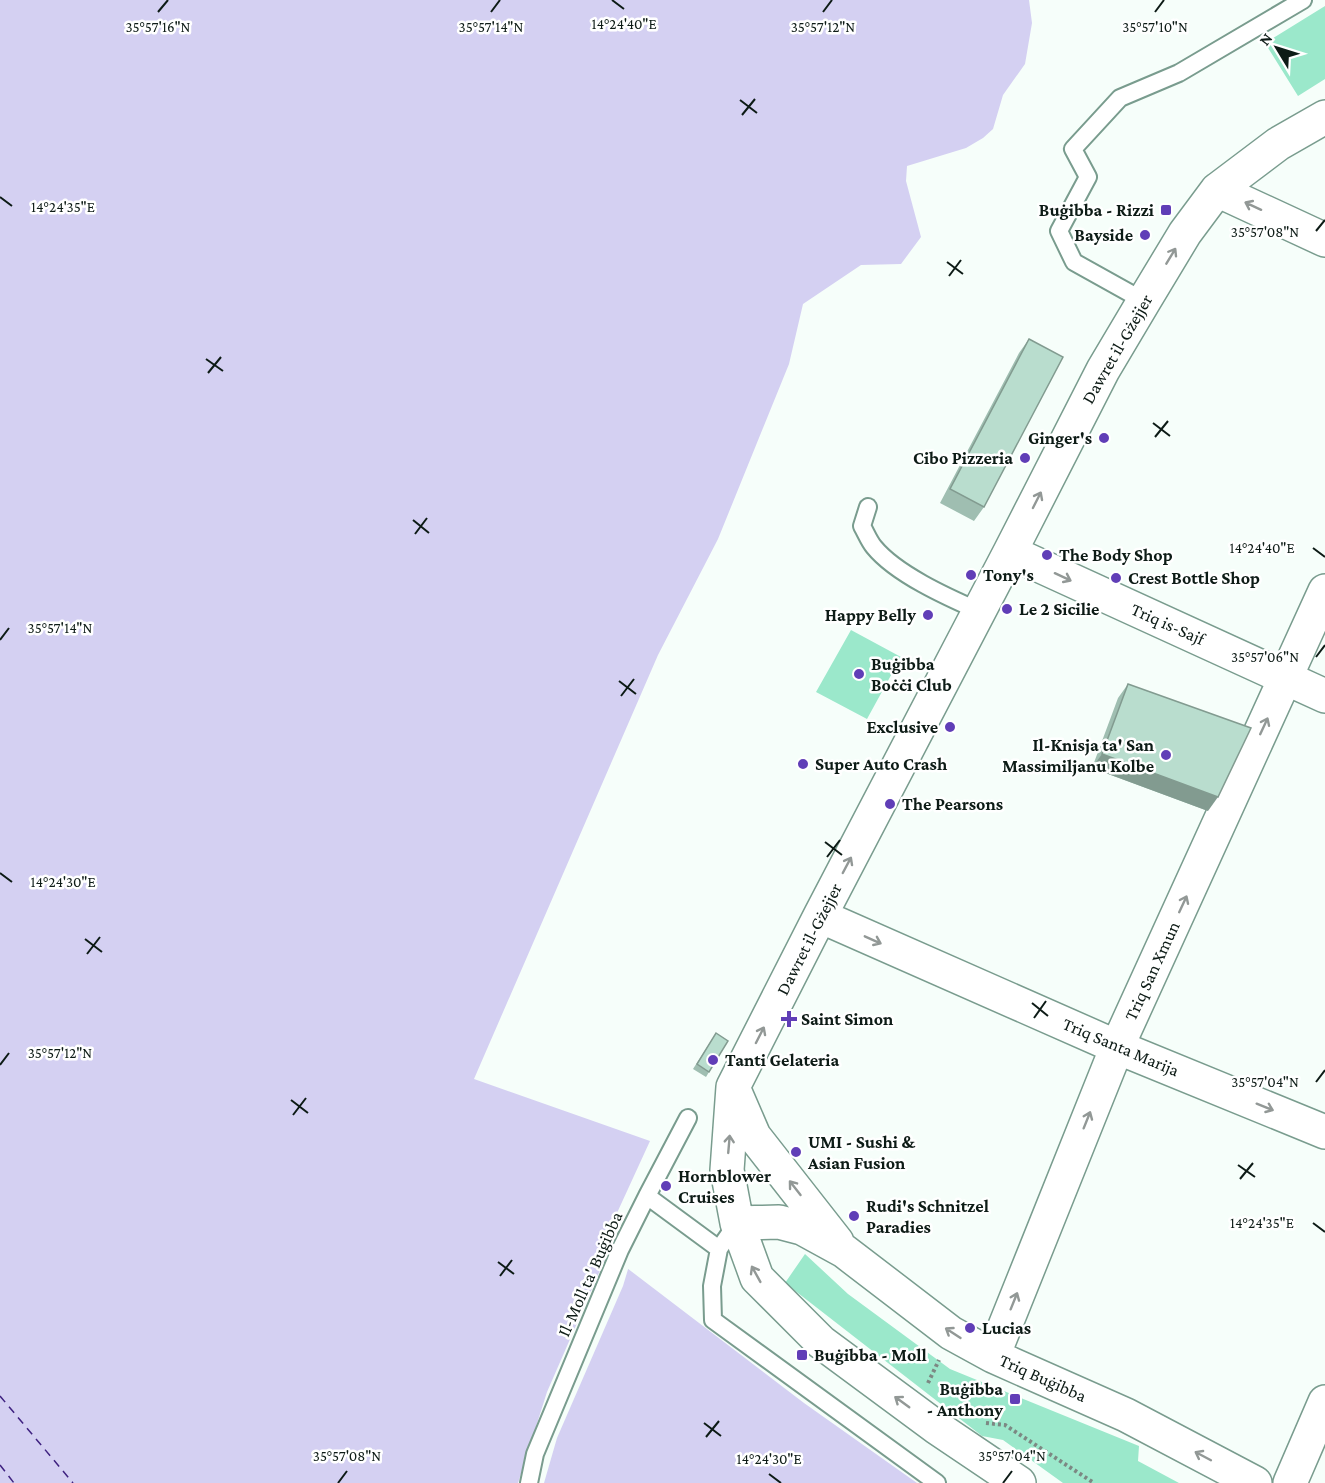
<svg xmlns="http://www.w3.org/2000/svg" width="1325" height="1483" font-family="'Crimson Pro',serif">
<style>
.green{fill:#9be8cb}
.water{fill:#d4d0f2}
.pier{fill:#f6fefa}
.lines{fill:none;stroke-linecap:round;stroke-linejoin:round}
.ferry{stroke:#3f2280;stroke-width:1.5;stroke-dasharray:8 6;stroke-linecap:butt}
.lane-casing{stroke:#799c8e;stroke-width:20}
.street-casing{stroke:#799c8e;stroke-width:36}
.path{stroke:#7c8883;stroke-width:4;stroke-dasharray:3 3;stroke-linecap:butt}
.lane{stroke:#fff;stroke-width:16}
.street{stroke:#fff;stroke-width:33}
.wall{fill:#9fbeb1}
.shaded-wall{fill:#829b90}
.building{fill:#b9ddce;stroke:#829b90;stroke-width:1.5}
.oneway{stroke:#929896}
.ticks{fill:none;stroke:#0d1b16;stroke-width:2}
.poi-dot{fill:#603eb7;stroke:#fff;stroke-width:2}
.labels{text-anchor:middle;stroke-width:5;stroke-linejoin:round;paint-order:stroke}
.poi-label{font-size:18px;font-weight:bold;fill:#0d1b16;stroke:#fff;text-anchor:start}
.street-label{font-size:18px;fill:#0d1b16;stroke:#fff}
.ticks-label{font-size:15px;text-anchor:middle;fill:#0d1b16;stroke:#fff;stroke-width:5;stroke-linejoin:round;paint-order:stroke}
</style>
<rect width="100%" height="100%" fill="#f6fefa"/>
<path class="green" d="M1325,6v73l-27,17 -33,-53z
M851,630l50,27 -34,62 -51,-27z
M805,1254l43,40 102,75 189,77 -1,15 41,22h-116l-60,-43 -21,-4 -197,-153z"/>
<path class="water" d="M0,0h1029l3,23 -7,41 -22,31 -10,34 -10,9 -17,10 -59,18 -1,15 15,56 -20,27 -40,1 -58,39 -14,60 -71,175 -60,116 -184,424 176,62 -50,109 23,15 181,138 113,80h-917z"/>
<path class="pier" d="M608,1252l21,14 -6,20 -66,152 -13,45h-26l29,-91z"/>
<g class="lines">
<path class="ferry" d="M0,1396l73,87
M0,1465l14,18"/>
<g class="lane-casing">
<path id="lane" d="M1144,301l-70,-39 -15,-31 29,-54 -15,-28 47,-51 59,-25 124,-73
M868,507l-6,19c4,7 7,15 12,21 22,27 73,50 105,64
M647,1196l41,-78
M719,1249l-7,37 1,34 224,163
M529,1483l6,-29 85,-204 27,-54 72,53 18,-26"/>
</g>
<g class="street-casing">
<path id="street" d="M1217,190l108,50
M1010,552l315,144
M820,916l297,131 208,85
M735,1092l19,44 83,106
M737,1223l42,-1 23,6 42,23 107,82 42,23 133,59 129,68
M993,1356l124,-309 208,-456
M1019,1483l-83,-56 -115,-85 -64,-64 -20,-55 -10,-53 6,-83 87,-171 190,-364 93,-182 41,-69 41,-68 32,-43 61,-46 47,-27
M1290,1483l35,-81"/>
</g>
<path class="path" d="M928,1383l11,-23
M986,1423l19,2 89,58"/>
<use href="#lane" class="lane"/>
<use href="#street" class="street"/>
</g>
<path class="wall" d="M1029,339l-45,168 -10,14 -34,-18 79,-150z
M1128,684l80,127 -116,-43 26,-70z
M716,1033l-7,39 -3,5 -13,-8z"/>
<path class="shaded-wall" d="M1102,754l116,43 -10,14 -116,-43z"/>
<path class="building" d="M1029,339l34,18 -79,150 -34,-18z
M1128,684l123,44 -33,69 -116,-43z
M716,1033l12,8 -19,31 -12,-8z"/>
<defs><path id="oneway-shaft" d="M-6 0H5M1.5-3L5.5 0L1.5 3" fill="none" stroke-width="1.6" stroke-linecap="round" stroke-linejoin="round" transform="scale(1.5)"/></defs>
<g class="oneway">
<use href="#oneway-shaft" transform="translate(1253 206) rotate(-155)"/>
<use href="#oneway-shaft" transform="translate(1171 256) rotate(-59)"/>
<use href="#oneway-shaft" transform="translate(1037 500) rotate(-63)"/>
<use href="#oneway-shaft" transform="translate(1063 577) rotate(25)"/>
<use href="#oneway-shaft" transform="translate(1264 726) rotate(-65)"/>
<use href="#oneway-shaft" transform="translate(847 865) rotate(-62)"/>
<use href="#oneway-shaft" transform="translate(1183 904) rotate(-65)"/>
<use href="#oneway-shaft" transform="translate(873 940) rotate(24)"/>
<use href="#oneway-shaft" transform="translate(760 1035) rotate(-63)"/>
<use href="#oneway-shaft" transform="translate(1265 1107) rotate(22)"/>
<use href="#oneway-shaft" transform="translate(1087 1120) rotate(-68)"/>
<use href="#oneway-shaft" transform="translate(729 1144) rotate(-85)"/>
<use href="#oneway-shaft" transform="translate(795 1188) rotate(-128)"/>
<use href="#oneway-shaft" transform="translate(756 1274) rotate(-119)"/>
<use href="#oneway-shaft" transform="translate(1014 1301) rotate(-68)"/>
<use href="#oneway-shaft" transform="translate(953 1333) rotate(-147)"/>
<use href="#oneway-shaft" transform="translate(902 1402) rotate(-144)"/>
<use href="#oneway-shaft" transform="translate(1203 1456) rotate(-152)"/>
</g>
<path class="ticks" d="M612,0l12,9M158,12l10,-12M491,12l9,-12M823,12l9,-12M1155,12l9,-12M740,100l17,13M742,115l13,-16M0,197l12,9M1316,231l9,-11M947,262l16,12M949,276l12,-16M206,359l17,12M208,373l13,-16M1153,423l17,13M1155,437l13,-16M413,520l16,13M415,534l12,-16M1313,548l12,9M0,640l9,-12M1316,657l9,-12M619,681l17,13M621,696l13,-17M825,842l17,13M827,857l13,-17M0,873l12,9M85,939l17,13M87,954l13,-17M1032,1003l16,13M1034,1018l12,-17M0,1065l9,-12M1316,1082l9,-12M291,1100l17,13M293,1115l13,-17M1238,1165l17,12M1240,1179l13,-16M1313,1223l12,9M498,1262l16,12M500,1276l12,-16M704,1423l17,13M706,1437l13,-16M769,1474l12,9M338,1483l9,-12M1003,1483l9,-12"/>
<g class="poi-dot">
<rect x="1160" y="204" width="12" height="12" rx="3"/>
<circle cx="1145" cy="235" r="6"/>
<circle cx="1104" cy="438" r="6"/>
<circle cx="1025" cy="458" r="6"/>
<circle cx="1047" cy="555" r="6"/>
<circle cx="971" cy="575" r="6"/>
<circle cx="1116" cy="578" r="6"/>
<circle cx="1007" cy="609" r="6"/>
<circle cx="928" cy="615" r="6"/>
<circle cx="859" cy="674" r="6"/>
<circle cx="950" cy="727" r="6"/>
<circle cx="1166" cy="755" r="6"/>
<circle cx="803" cy="764" r="6"/>
<circle cx="890" cy="804" r="6"/>
<path d="M786 1010h6v6h6v6h-6v6h-6v-6h-6v-6h6z"/>
<circle cx="713" cy="1060" r="6"/>
<circle cx="796" cy="1152" r="6"/>
<circle cx="666" cy="1186" r="6"/>
<circle cx="854" cy="1216" r="6"/>
<circle cx="970" cy="1328" r="6"/>
<rect x="796" y="1349" width="12" height="12" rx="3"/>
<rect x="1009" y="1393" width="12" height="12" rx="3"/>
</g>
<g class="labels">
<g class="poi-label">
<text x="1154" y="216" text-anchor="end">Buġibba - Rizzi</text>
<text x="1133" y="241" text-anchor="end">Bayside</text>
<text x="1092" y="444" text-anchor="end">Ginger's</text>
<text x="1013" y="464" text-anchor="end">Cibo Pizzeria</text>
<text x="1059" y="561">The Body Shop</text>
<text x="983" y="581">Tony's</text>
<text x="1128" y="584">Crest Bottle Shop</text>
<text x="1019" y="615">Le 2 Sicilie</text>
<text x="916" y="621" text-anchor="end">Happy Belly</text>
<text x="871" y="670">Buġibba<tspan x="871" dy="21">Boċċi Club</tspan></text>
<text x="938" y="733" text-anchor="end">Exclusive</text>
<text x="1154" y="751" text-anchor="end">Il-Knisja ta' San<tspan x="1154" dy="21">Massimiljanu Kolbe</tspan></text>
<text x="815" y="770">Super Auto Crash</text>
<text x="902" y="810">The Pearsons</text>
<text x="801" y="1025">Saint Simon</text>
<text x="725" y="1066">Tanti Gelateria</text>
<text x="808" y="1148">UMI - Sushi &amp;<tspan x="808" dy="21">Asian Fusion</tspan></text>
<text x="678" y="1182">Hornblower<tspan x="678" dy="21">Cruises</tspan></text>
<text x="866" y="1212">Rudi's Schnitzel<tspan x="866" dy="21">Paradies</tspan></text>
<text x="982" y="1334">Lucias</text>
<text x="814" y="1361">Buġibba - Moll</text>
<text x="1003" y="1395" text-anchor="end">Buġibba<tspan x="1003" dy="21">- Anthony</tspan></text>
</g>
<g class="street-label">
<text transform="translate(1117 349) rotate(-60)" y="6">Dawret il-Gżejjer</text>
<text transform="translate(1168 624) rotate(24)" y="6">Triq is-Sajf</text>
<text transform="translate(809 939) rotate(-63)" y="6">Dawret il-Gżejjer</text>
<text transform="translate(1152 971) rotate(-65)" y="6">Triq San Xmun</text>
<text transform="translate(1121 1047) rotate(23)" y="6">Triq Santa Marija</text>
<text transform="translate(590 1274) rotate(-66)" y="6">Il-Moll ta' Buġibba</text>
<text transform="translate(1043 1378) rotate(24)" y="6">Triq Buġibba</text>
</g>
</g>
<g class="ticks-label">
<text x="624" y="29">14°24'40"E</text>
<text x="158" y="32">35°57'16"N</text>
<text x="491" y="32">35°57'14"N</text>
<text x="823" y="32">35°57'12"N</text>
<text x="1155" y="32">35°57'10"N</text>
<text x="63" y="212">14°24'35"E</text>
<text x="1265" y="237">35°57'08"N</text>
<text x="1262" y="553">14°24'40"E</text>
<text x="60" y="633">35°57'14"N</text>
<text x="1265" y="662">35°57'06"N</text>
<text x="63" y="887">14°24'30"E</text>
<text x="60" y="1058">35°57'12"N</text>
<text x="1265" y="1087">35°57'04"N</text>
<text x="1262" y="1228">14°24'35"E</text>
<text x="347" y="1461">35°57'08"N</text>
<text x="1012" y="1461">35°57'04"N</text>
<text x="769" y="1464">14°24'30"E</text>
</g>
<g transform="translate(1277 48) rotate(308)" stroke="#ffffff" stroke-width="4.5" paint-order="stroke">
<path d="M0-4.5L10 22L0 15L-10 22Z" fill="#0d1b16"/>
<text y="-9" font-size="16" font-weight="bold" text-anchor="middle" fill="#0d1b16">N</text>
</g>
</svg>
